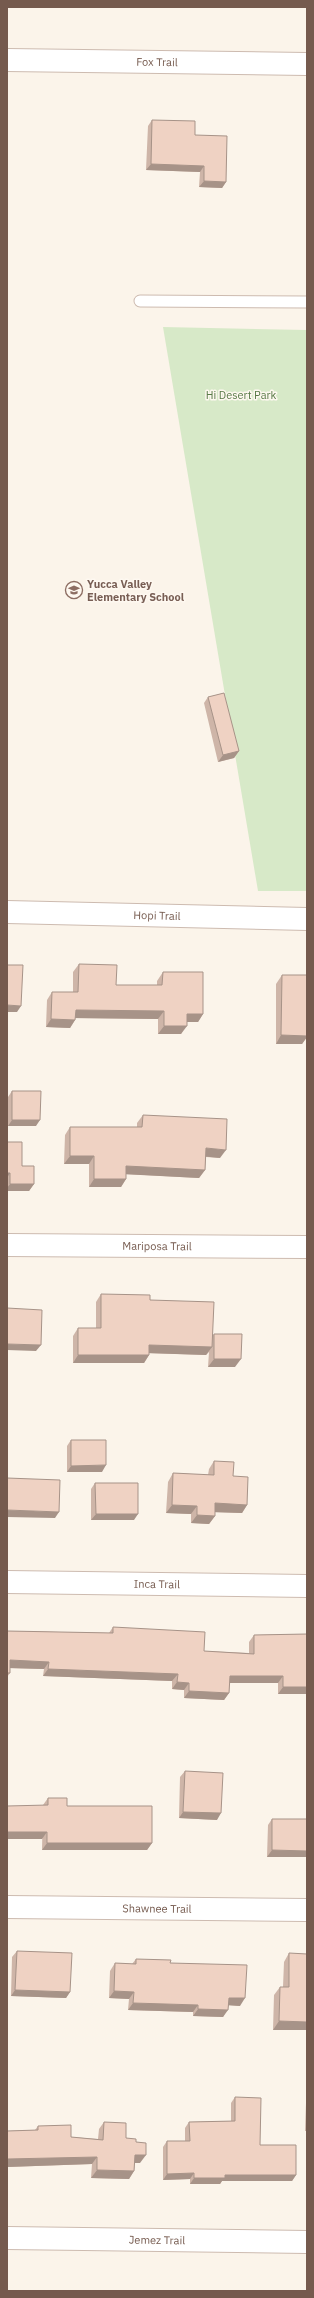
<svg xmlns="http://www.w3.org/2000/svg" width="314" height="2298" font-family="'IBM Plex Sans',sans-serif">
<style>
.green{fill:#d7e9c8}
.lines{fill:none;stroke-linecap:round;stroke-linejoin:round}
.service-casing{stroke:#cdbbb0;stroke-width:13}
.minor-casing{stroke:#cdbbb0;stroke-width:24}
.service{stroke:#fff;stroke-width:11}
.minor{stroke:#fff;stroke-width:22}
.wall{fill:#ceb5a8}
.shaded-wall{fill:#a79388}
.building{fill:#efd2c3;stroke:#a79388}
.labels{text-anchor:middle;stroke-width:3;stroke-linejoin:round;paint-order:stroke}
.street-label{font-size:11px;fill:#755a4e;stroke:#fef8f0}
.park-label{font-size:11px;fill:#587a47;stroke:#fef8f0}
.education-label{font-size:11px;font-weight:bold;fill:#785e54;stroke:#fef8f0;text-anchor:start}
</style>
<rect width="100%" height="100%" fill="#fbf4ea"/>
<path class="green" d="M163,327l144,3v561h-49z"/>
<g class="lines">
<g class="service-casing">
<path id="service" d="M140,301l167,1"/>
</g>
<g class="minor-casing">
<g id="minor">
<path id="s1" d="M7,60l300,4"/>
<path id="s2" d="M7,912l300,7"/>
<path id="s3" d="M7,1245l300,2"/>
<path id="s4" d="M7,1582l300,4"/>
<path id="s5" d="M7,1907l300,3"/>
<path id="s6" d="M7,2238l300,4"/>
</g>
</g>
<use href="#service" class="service"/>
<use href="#minor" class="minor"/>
</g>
<path class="wall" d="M152,120l43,15 31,47 -4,6 -23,-1 1,-15 -54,-2 2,-44z
M208,697l31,54 -5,7 -16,4 -14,-59z
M79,964l37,21h41v-4l6,-9 40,42 -5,8h-11l-6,12h-23v-15l-83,-1v2l-5,8 -24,-1 1,-27 5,-8h21v-20z
M282,975h25v62l-5,7h-26v-60z
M12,1091l24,35h-28v-29z
M143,1115l77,43 -14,-1 -1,13 -6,8 -73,-4v5l-5,8h-32v-23h-25l1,-29 5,-8h67v-4z
M7,1142l27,42 -5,7h-22z
M101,1294l49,6 62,36 2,-2 21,33h-27l1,-15 -3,3 -57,-2v2l-5,8h-71v-27l5,-8h18v-26z
M71,1440l31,32h-35v-26z
M214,1461l19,15 14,29 -5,8 -27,-1v4l-6,8 -18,-1v-9l-25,-1 2,-31 5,-9 35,2 1,-6z
M95,1483l39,37h-43v-31z
M113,1627l91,24 45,2v-11l5,-7 53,-1v60h-29v-11h-48l-1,10 -5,7 -40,-2v-8l-12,-1v-8l-129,-5 1,-7 -34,-1v5l-3,4v-46l102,2z
M185,1771l32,49 -38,-2 1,-41z
M48,1798l19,8 85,37 -5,7h-105l1,-45z
M272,1819h35v38h-40l1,-32z
M17,1951l53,41 -4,6 -55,-2 1,-39z
M289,1953l18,77h-34l1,-35 6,-8h3l1,-25z
M136,1959l34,4 70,43 -11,-1 -6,12 -30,-1v-4l-65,-2 1,-11 -20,-1 1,-27 5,-8 17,1z
M235,2097l25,48 36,30 -4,6h-70l-2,3h-30v-5l-27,1v-33l4,-6h18v-13l4,-6 42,-1v-18z
M307,2101v30h-2l1,-28z
M104,2122l22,16 10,4 4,21h-5l-1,8 -5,8 -38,-1 1,-14 -85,3v-36l28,-1 3,-4 33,11 27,2 1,-10z"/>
<path class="shaded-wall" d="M151,164l53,2 -4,6 -54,-2z
M204,181l22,1 -4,6 -23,-1z
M239,751l-5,7 -16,4 5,-7z
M7,1005l14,1 -4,6h-10z
M76,1010l88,1 -6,8 -88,-1z
M187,1014h16l-5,8h-17z
M51,1019l24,1 -5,8 -24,-1z
M164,1026h23l-6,8h-23z
M281,1035l26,1v1l-5,7h-26z
M12,1120h28l-4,6h-28z
M206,1148l20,2 -6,8 -20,-2z
M70,1156h24l-5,8h-25z
M126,1166l79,4 -6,8 -78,-4z
M7,1173h3l-3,5z
M94,1179h32l-5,8h-32z
M10,1184h24l-5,7h-22v-3z
M7,1344l34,1 -5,6 -29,-1z
M149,1345l63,2 -6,8 -62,-2z
M78,1355h71l-5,8h-71z
M214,1359h27l-6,8h-27z
M106,1465l-4,7h-35l4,-6z
M215,1503l32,2 -5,8 -33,-1z
M172,1505l25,1 -6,8 -25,-1z
M7,1510l52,2 -4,6 -48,-1z
M96,1514h42l-4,6h-43z
M197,1515l18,1 -6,8 -18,-1z
M10,1660l39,2 -5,7 -37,-1z
M48,1669l130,5 -6,7 -129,-5z
M230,1676h53l-5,7h-53z
M177,1682l12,1 -5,7 -12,-1z
M283,1687h24v7h-29z
M189,1691l40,2 -5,7 -40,-2z
M183,1812l38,1 -4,7 -38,-2z
M7,1832h40l-5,7h-35z
M47,1843h105l-5,7h-105z
M272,1850l35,1v6h-40z
M15,1990l55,2 -4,6 -55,-2z
M114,1991l20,1 -5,7 -20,-1z
M229,1998h16l-5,8 -16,-1z
M133,2003l65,2 -5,7 -65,-2z
M198,2009l30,1 -5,7 -30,-1z
M279,2021l28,1v8h-34z
M135,2155h11l-6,8h-10z
M97,2157l-5,7 -85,3v-8z
M97,2170l37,1 -5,8 -38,-1z
M194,2173l-4,6 -27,1 4,-6z
M225,2175h71l-4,6h-70l-2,3h-30l4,-6z"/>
<path class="building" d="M152,120l43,1v14l32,1 -1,46 -22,-1v-15l-53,-2z
M224,693l15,58 -16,4 -15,-58z
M79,964l38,1 -1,20h46l1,-13h40v42h-16v12h-23v-15l-88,-1 -1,10 -24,-1 1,-27h26z
M7,965h16l-2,41 -14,-1z
M282,975h25v61l-26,-1z
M12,1091h29l-1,29h-28z
M143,1115l84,4 -1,31 -20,-2 -1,22 -79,-4v13h-32v-23h-24v-29h72z
M7,1142h15v24h12v18h-24v-11h-3z
M101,1294l49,1v5l64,2 -2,45 -63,-2v10h-71v-27h23z
M7,1308l35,2 -1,35 -34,-1z
M214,1334h28l-1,25h-27z
M71,1440h35v25l-35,1z
M214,1461l20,1 -1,14 15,1 -1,28 -32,-2v13l-18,-1v-9l-25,-1 1,-32 41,2z
M7,1478l53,2 -1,32 -52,-2z
M95,1483h43v31h-42z
M113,1627l92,5 -1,19 50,3v-19l53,-1v53h-24v-11h-53l-1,17 -40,-2v-8l-12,-1 1,-8 -130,-5 1,-7 -39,-2v13h-3v-42l106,2z
M185,1771l38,2 -2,40 -38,-1z
M48,1798h19v8h85v37h-105v-11h-40v-26l41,-1z
M272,1819h35v32l-35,-1z
M17,1951l55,2 -2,39 -55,-2z
M289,1953l18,1v68l-28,-1 1,-34h9z
M136,1959l35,1 -1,3 77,2 -2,33h-16l-1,12 -30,-1v-4l-65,-2 1,-11 -20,-1 1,-28 21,1z
M235,2097l26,1 -1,47h36v30h-71v3h-31v-5l-27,1v-33h23l-1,-19 46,-1z
M104,2122l22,1v15l10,1v3l10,1v12h-11l-1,16 -37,-1v-13l-90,2v-28l31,-1v-4l33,-1v12l32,3z"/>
<defs>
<g id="school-ring" transform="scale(0.9)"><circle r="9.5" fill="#fef8f0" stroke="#8d6e63" stroke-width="1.5"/><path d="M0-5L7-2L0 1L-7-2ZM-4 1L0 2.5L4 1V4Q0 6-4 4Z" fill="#8d6e63"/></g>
</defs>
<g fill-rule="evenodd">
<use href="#school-ring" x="74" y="590"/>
</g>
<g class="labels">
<g class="street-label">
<text dy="4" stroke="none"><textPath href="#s1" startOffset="150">Fox Trail</textPath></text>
<text dy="4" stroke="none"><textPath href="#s2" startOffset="150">Hopi Trail</textPath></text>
<text dy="4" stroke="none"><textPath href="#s3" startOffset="150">Mariposa Trail</textPath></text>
<text dy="4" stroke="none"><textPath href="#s4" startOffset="150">Inca Trail</textPath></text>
<text dy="4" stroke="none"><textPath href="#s5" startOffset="150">Shawnee Trail</textPath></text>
<text dy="4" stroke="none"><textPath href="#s6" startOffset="150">Jemez Trail</textPath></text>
</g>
<g class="park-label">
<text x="241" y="399">Hi Desert Park</text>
</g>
<g class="education-label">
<text x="87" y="588">Yucca Valley<tspan x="87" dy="13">Elementary School</tspan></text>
</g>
</g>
<rect width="314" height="2298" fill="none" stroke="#755a4e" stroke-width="16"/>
</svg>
